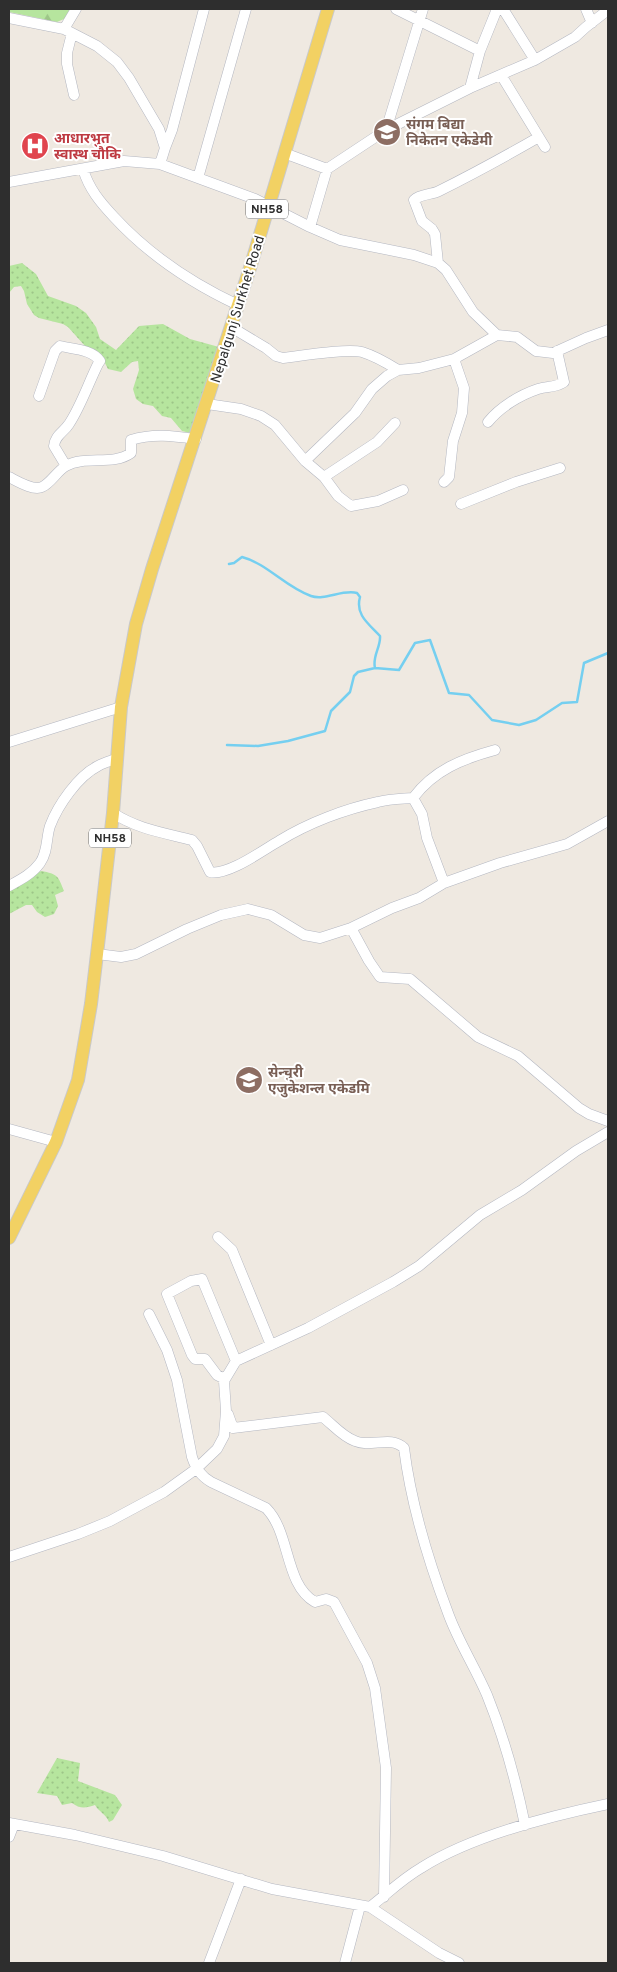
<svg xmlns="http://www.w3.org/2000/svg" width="617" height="1972" font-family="Overpass,'Noto Sans Devanagari',sans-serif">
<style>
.grass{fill:url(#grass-dots)}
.forest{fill:url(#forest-firs)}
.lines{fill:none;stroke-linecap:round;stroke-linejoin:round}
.stream{stroke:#75cff0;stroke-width:2.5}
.minor-casing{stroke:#b4b7c1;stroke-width:11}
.major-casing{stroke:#c9c9c9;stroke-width:14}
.minor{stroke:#fff;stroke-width:10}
.major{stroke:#f2d163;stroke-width:12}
.labels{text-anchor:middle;stroke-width:4;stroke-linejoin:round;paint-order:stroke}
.shield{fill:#fff;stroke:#6d6d6d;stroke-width:1}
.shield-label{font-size:12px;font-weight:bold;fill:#2e2e2e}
.education-label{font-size:14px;font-weight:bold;fill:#785e54;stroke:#fff;text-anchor:start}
.health-label{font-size:14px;font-weight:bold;fill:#be3a42;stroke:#fff;text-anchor:start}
.street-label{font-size:14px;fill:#2e2e2e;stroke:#fff}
</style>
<defs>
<pattern id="grass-dots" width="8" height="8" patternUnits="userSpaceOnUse" patternTransform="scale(1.25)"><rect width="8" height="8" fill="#b6e59e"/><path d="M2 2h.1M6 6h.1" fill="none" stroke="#9dc588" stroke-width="1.8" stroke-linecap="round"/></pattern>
<pattern id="forest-firs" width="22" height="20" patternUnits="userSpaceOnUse" patternTransform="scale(1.25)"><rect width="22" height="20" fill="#b6e59e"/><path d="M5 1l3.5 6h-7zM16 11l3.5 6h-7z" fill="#9dc588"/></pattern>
</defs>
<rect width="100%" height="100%" fill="#efe9e1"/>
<path class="grass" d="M22,263l14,11 12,22 28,10 10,7 10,14 4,12 16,11 23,-24 24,-2 27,15 29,8 -29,86 -8,-2 -11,-13 -9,-2 -9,-10 -10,-2 -7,-5 -3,-10 6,-19 -1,-9 -6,1 -11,10 -13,-3 -7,-14 -16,-9 -17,-19 -5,-3 -24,-6 -5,-3 -7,-11 -3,-13 -3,-5 -7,1 -5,6v-27z
M41,871c17,3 17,5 23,20l-9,4 3,11 -4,8 -9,3 -8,-5 -5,-7h-6l-17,9v-24z
M57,1758l23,5 -2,18 37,14 7,10 -9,15 -4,2c-3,-8 -10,-10 -14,-17 -9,3 -15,4 -23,-2l-10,2 -5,-9 -20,-3z"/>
<path class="forest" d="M9,9h63l-8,10 -7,3 -48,-10z"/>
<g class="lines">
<path class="stream" d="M229,564l5,-1 8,-6c26,7 43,30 69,39 14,5 31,-7 46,-3l3,4c-5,18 9,27 20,39 1,11 -8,20 -5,32
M227,745l31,1 30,-5 37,-10 6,-20 19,-19 4,-16 4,-4 17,-4 24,2 16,-27 15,-3 19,53 20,2 23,25 27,5 17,-5 26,-17 15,-1 7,-39 24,-10"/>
<g class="minor-casing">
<path id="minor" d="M396,9l84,42
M503,9l32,51
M586,9l6,14
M9,18l55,11 33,17 20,16 12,16 30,51 6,19 -5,16
M64,29l12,-20
M72,33l-5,20v11l7,31
M501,75l44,72
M470,88l10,-37 17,-42
M386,130l37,-121
M165,148l7,-18 32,-121
M284,153l43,16 59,-39 84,-42 65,-28 40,-23 11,-10 22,-17
M83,169c6,20 17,33 31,48 36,39 77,66 124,88
M198,178l48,-169
M9,182l115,-21 36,3 95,35 55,28 30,13 74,15 24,8 8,7 27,42 24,23
M310,227l17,-58
M438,263l-3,-29 -3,-5 -10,-8 -8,-21c6,-6 17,-5 25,-9 34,-17 67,-35 100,-54
M231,327l35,21 10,8 7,2c18,-2 64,-10 79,-6 13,4 25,11 36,18
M39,396l16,-45 5,-5c12,3 32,3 40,15l-2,3c-10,20 -17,42 -29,60 -5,8 -14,11 -15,22l12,20
M207,404l34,5 20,7 14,9 30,36 19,16 14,19 13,10 27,-5 25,-11
M488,422c12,-15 32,-27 50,-33 10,-3 17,-1 26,-7l-7,-31
M305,461l50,-48 17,-24 15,-13 11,-6 21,-2 35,-9 43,-24 20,2 19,14 17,2 33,-15 22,-8
M9,477c8,4 24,14 33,10 9,-4 15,-16 24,-21 19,-11 47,0 65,-13v-13c22,-7 43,-4 65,-1
M324,477l53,-35 18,-19
M444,482l5,-5 4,-36 9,-28 2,-25 -10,-29
M461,504l55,-22 44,-14
M9,742l112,-35
M413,798l9,16 5,24 17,45
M113,813c24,16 52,20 79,27l5,6 13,26c18,4 53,-22 69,-31 29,-18 66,-32 99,-39 12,-3 23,-3 35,-4 21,-28 49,-39 82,-48
M9,886c11,-6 23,-12 31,-23 8,-11 6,-25 10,-37 8,-21 28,-50 48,-60 5,-3 12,-5 18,-7
M351,928l18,33 11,16 30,2 68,58 40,19 61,52 10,6 19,7
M97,954l24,3 15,-3 51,-25 34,-14 27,-6 23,6 33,20 16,3 31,-10 41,-20 27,-10 25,-15 56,-20 67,-19 41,-23
M9,1129l47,13
M218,1237l14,13 39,95
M149,1314l18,36 10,30 15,77c4,12 9,19 19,25l55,26c25,25 18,76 49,94l11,-3 8,3 33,61 8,25 11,80 -2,129
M225,1379l-8,-4 -12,-16h-10l-3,-4 -25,-61 24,-13 11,-2 34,82
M228,1414l5,14 90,-11c10,8 20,20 32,24 16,7 36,-6 49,7 7,56 24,112 44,165 10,28 27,54 39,82 17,42 29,86 38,130
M9,1557l69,-23 32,-13 54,-29 32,-23 21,-20 7,-13 2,-25 -2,-30 12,-20 72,-33 85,-46 26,-16 61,-51 42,-25 54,-39 32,-19
M9,1823l66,12 88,21 109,33 98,18 69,46 20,10
M9,1837l5,-13
M370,1907c17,-13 32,-28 51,-39 50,-32 129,-52 187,-64
M209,1963l32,-84
M345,1963l15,-57"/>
</g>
<g class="major-casing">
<path id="major" d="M9,1238l47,-96 22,-62 13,-76 6,-50 16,-141 8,-106 15,-83 16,-55 98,-301 78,-259"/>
</g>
<use href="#minor" class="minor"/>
<use href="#major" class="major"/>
</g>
<defs>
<g id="school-disc" transform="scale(1.4375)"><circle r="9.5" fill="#8d6e63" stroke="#fff"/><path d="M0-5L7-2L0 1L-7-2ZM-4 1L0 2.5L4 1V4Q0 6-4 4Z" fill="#fff"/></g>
<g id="hospital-disc" transform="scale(1.4375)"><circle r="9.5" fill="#e0444e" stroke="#fff"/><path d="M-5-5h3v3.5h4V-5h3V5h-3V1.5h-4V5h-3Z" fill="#fff"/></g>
</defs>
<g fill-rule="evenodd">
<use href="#school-disc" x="387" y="132"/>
<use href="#hospital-disc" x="35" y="146"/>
<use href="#school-disc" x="249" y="1080"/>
</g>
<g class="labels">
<g class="shield">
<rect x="246" y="199.5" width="42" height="19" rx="4"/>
<rect x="89" y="828.5" width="42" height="19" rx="4"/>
</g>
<g class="shield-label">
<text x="267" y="213">NH58</text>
<text x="110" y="842">NH58</text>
</g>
<g class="education-label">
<text x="406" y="129">संगम बिद्या<tspan x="406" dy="16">निकेतन एकेडेमी</tspan></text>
<text x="268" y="1077">सेन्चुरी<tspan x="268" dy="16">एजुकेशन्ल एकेडमि</tspan></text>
</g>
<g class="health-label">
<text x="54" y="143">आधारभुत<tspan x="54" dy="16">स्वास्थ चौकि</tspan></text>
</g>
<g class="street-label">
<text transform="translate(237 309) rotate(-73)" y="5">Nepalgunj Surkhet Road</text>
</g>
</g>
<rect width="617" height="1972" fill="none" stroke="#2e2e2e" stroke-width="20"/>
</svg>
